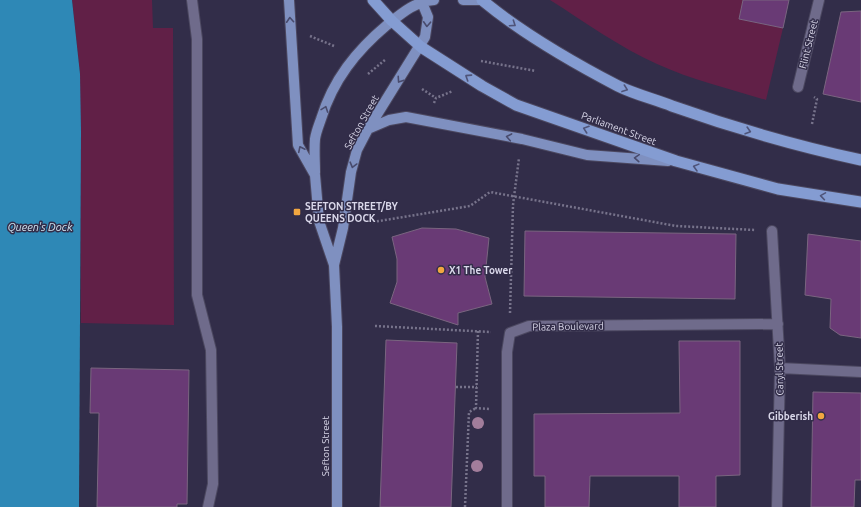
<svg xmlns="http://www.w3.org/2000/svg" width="861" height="507" font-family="Ubuntu,sans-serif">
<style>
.green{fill:#612047}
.water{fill:#2e88b6}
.building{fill:#693a75;stroke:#7a6580}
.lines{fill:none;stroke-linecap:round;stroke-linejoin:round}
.service-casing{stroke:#4c4860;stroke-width:12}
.minor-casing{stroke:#4c4860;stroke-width:12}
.primary-casing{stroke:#4c4860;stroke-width:12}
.trunk-casing{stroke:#4c4860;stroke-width:13}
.path{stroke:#77738b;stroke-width:2.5;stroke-dasharray:2 2;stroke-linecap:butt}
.service{stroke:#6f6b8b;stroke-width:10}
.minor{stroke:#6f6b8b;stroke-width:10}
.primary{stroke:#7f90c0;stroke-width:10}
.trunk{stroke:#849cd2;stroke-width:11}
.tree{fill:#a27d9b}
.oneway{stroke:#494b6d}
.oneway2{stroke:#4f5479}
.poi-dot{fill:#f1a640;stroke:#322d49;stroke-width:1.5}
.labels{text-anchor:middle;stroke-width:3;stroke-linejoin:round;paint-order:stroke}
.street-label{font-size:10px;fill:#dad8ea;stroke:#322d49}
.poi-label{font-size:10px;font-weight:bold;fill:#dad8ea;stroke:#322d49;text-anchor:start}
.water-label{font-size:11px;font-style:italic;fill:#d0e4f0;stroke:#322d49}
</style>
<rect width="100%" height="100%" fill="#322d49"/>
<path class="green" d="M72,0h80l1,28h20l1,297 -93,-2 -1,-249z
M550,0h193l-4,19 44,9 -17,72c-36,-11 -74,-20 -109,-36 -38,-17 -72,-42 -107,-64z"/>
<path class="water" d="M0,0h72l8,74 1,58 -2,375h-79z"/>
<path class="building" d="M743,0h46l-6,28 -44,-9z
M861,11v91l-38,-8 18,-82z
M422,228l34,1 33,9 -4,39 7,27 -34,9v12l-68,-22 7,-21v-23l-5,-22z
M525,231l211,3 -1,65 -211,-3z
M808,234l53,7v97l-21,-3 -10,-7 1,-29 -26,-4z
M386,340l71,3 -6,164h-71z
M679,341h61v134l-24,1v31h-37v-31h-89l-1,31h-44v-31h-11v-62l146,-1z
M91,368l98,2 -2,134h-10v3h-80l2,-94h-9z
M813,392l48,1v87h-6l-1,27h-43z"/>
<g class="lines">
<g class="service-casing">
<path id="service" d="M192,0l5,39v256l14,55 2,134 -5,23"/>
</g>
<g class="minor-casing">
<path id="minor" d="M798,87l21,-87
M772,231l8,137 -3,139
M780,368l81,4
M507,507v-155l3,-19 19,-7 249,-2"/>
</g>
<g class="primary-casing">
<path id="primary" d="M289,0l9,145 17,30 4,46 15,44
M463,0h19
M368,129l21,-9 17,-3 116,22 65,16 81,6
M315,173c0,-11 -1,-23 0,-34 1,-7 4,-14 6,-20 12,-39 35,-68 66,-94 15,-12 27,-23 47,-25
M337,507v-180l-3,-62 9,-37 8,-56 6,-22 11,-21 57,-92 3,-20 -7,-17"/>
</g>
<g class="trunk-casing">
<path id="trunk" d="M373,0l19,21 29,26 61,39 34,19 160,56 102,28 83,13
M482,0c41,34 88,61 136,86 16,8 36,13 54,20 62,22 124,40 189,54"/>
</g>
<path class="path" d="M310,36l24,10
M481,61l55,10
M368,74l18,-15
M422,89l14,9
M434,103l2,-5 17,-7
M812,124l5,-25 -3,-2
M373,222l97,-16 20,-14 186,34 79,4
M510,313l3,-108 6,-47
M375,326l116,6
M478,331l-2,77 13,1
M456,387h21
M465,507l4,-95 7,-4"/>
<use href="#service" class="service"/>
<use href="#minor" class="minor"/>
<use href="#primary" class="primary"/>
<use href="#trunk" class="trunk"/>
</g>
<g class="tree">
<circle cx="478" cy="423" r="6"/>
<circle cx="477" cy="466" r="6"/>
</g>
<defs><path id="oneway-chevron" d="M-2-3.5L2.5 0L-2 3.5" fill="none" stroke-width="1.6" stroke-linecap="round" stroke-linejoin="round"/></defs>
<g class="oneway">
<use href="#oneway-chevron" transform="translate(290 20) rotate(-94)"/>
<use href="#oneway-chevron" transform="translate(427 24) rotate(93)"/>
<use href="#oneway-chevron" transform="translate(400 80) rotate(124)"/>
<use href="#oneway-chevron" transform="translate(325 109) rotate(-70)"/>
<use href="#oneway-chevron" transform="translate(509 137) rotate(-169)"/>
<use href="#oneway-chevron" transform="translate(301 149) rotate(-116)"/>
<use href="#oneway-chevron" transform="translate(637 158) rotate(-176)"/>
<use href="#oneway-chevron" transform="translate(353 165) rotate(105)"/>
</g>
<g class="oneway2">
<use href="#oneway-chevron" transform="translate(513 24) rotate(34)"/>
<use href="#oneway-chevron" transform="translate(468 77) rotate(-147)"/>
<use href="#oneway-chevron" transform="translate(625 89) rotate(20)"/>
<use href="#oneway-chevron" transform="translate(586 129) rotate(-161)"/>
<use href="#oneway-chevron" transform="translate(748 131) rotate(17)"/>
<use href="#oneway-chevron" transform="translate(696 167) rotate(-165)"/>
<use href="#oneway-chevron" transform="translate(823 196) rotate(-171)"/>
</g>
<g class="poi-dot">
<rect x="293" y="208" width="8" height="8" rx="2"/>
<circle cx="441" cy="270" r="4"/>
<circle cx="821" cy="416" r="4"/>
</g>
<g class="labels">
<g class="street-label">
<text transform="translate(808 44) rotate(-76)" y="4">Flint Street</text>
<text transform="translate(361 122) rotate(-61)" y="4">Sefton Street</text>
<text transform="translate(619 128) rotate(20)" y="4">Parliament Street</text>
<text transform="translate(568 326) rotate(-1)" y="4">Plaza Boulevard</text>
<text transform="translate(779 369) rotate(-91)" y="4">Caryl Street</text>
<text transform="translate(325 446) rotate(-90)" y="4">Sefton Street</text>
</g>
<g class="poi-label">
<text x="305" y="210">SEFTON STREET/BY<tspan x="305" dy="12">QUEENS DOCK</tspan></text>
<text x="449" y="274">X1 The Tower</text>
<text x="813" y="420" text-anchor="end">Gibberish</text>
</g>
<g class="water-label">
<text x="40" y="231">Queen's Dock</text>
</g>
</g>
</svg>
